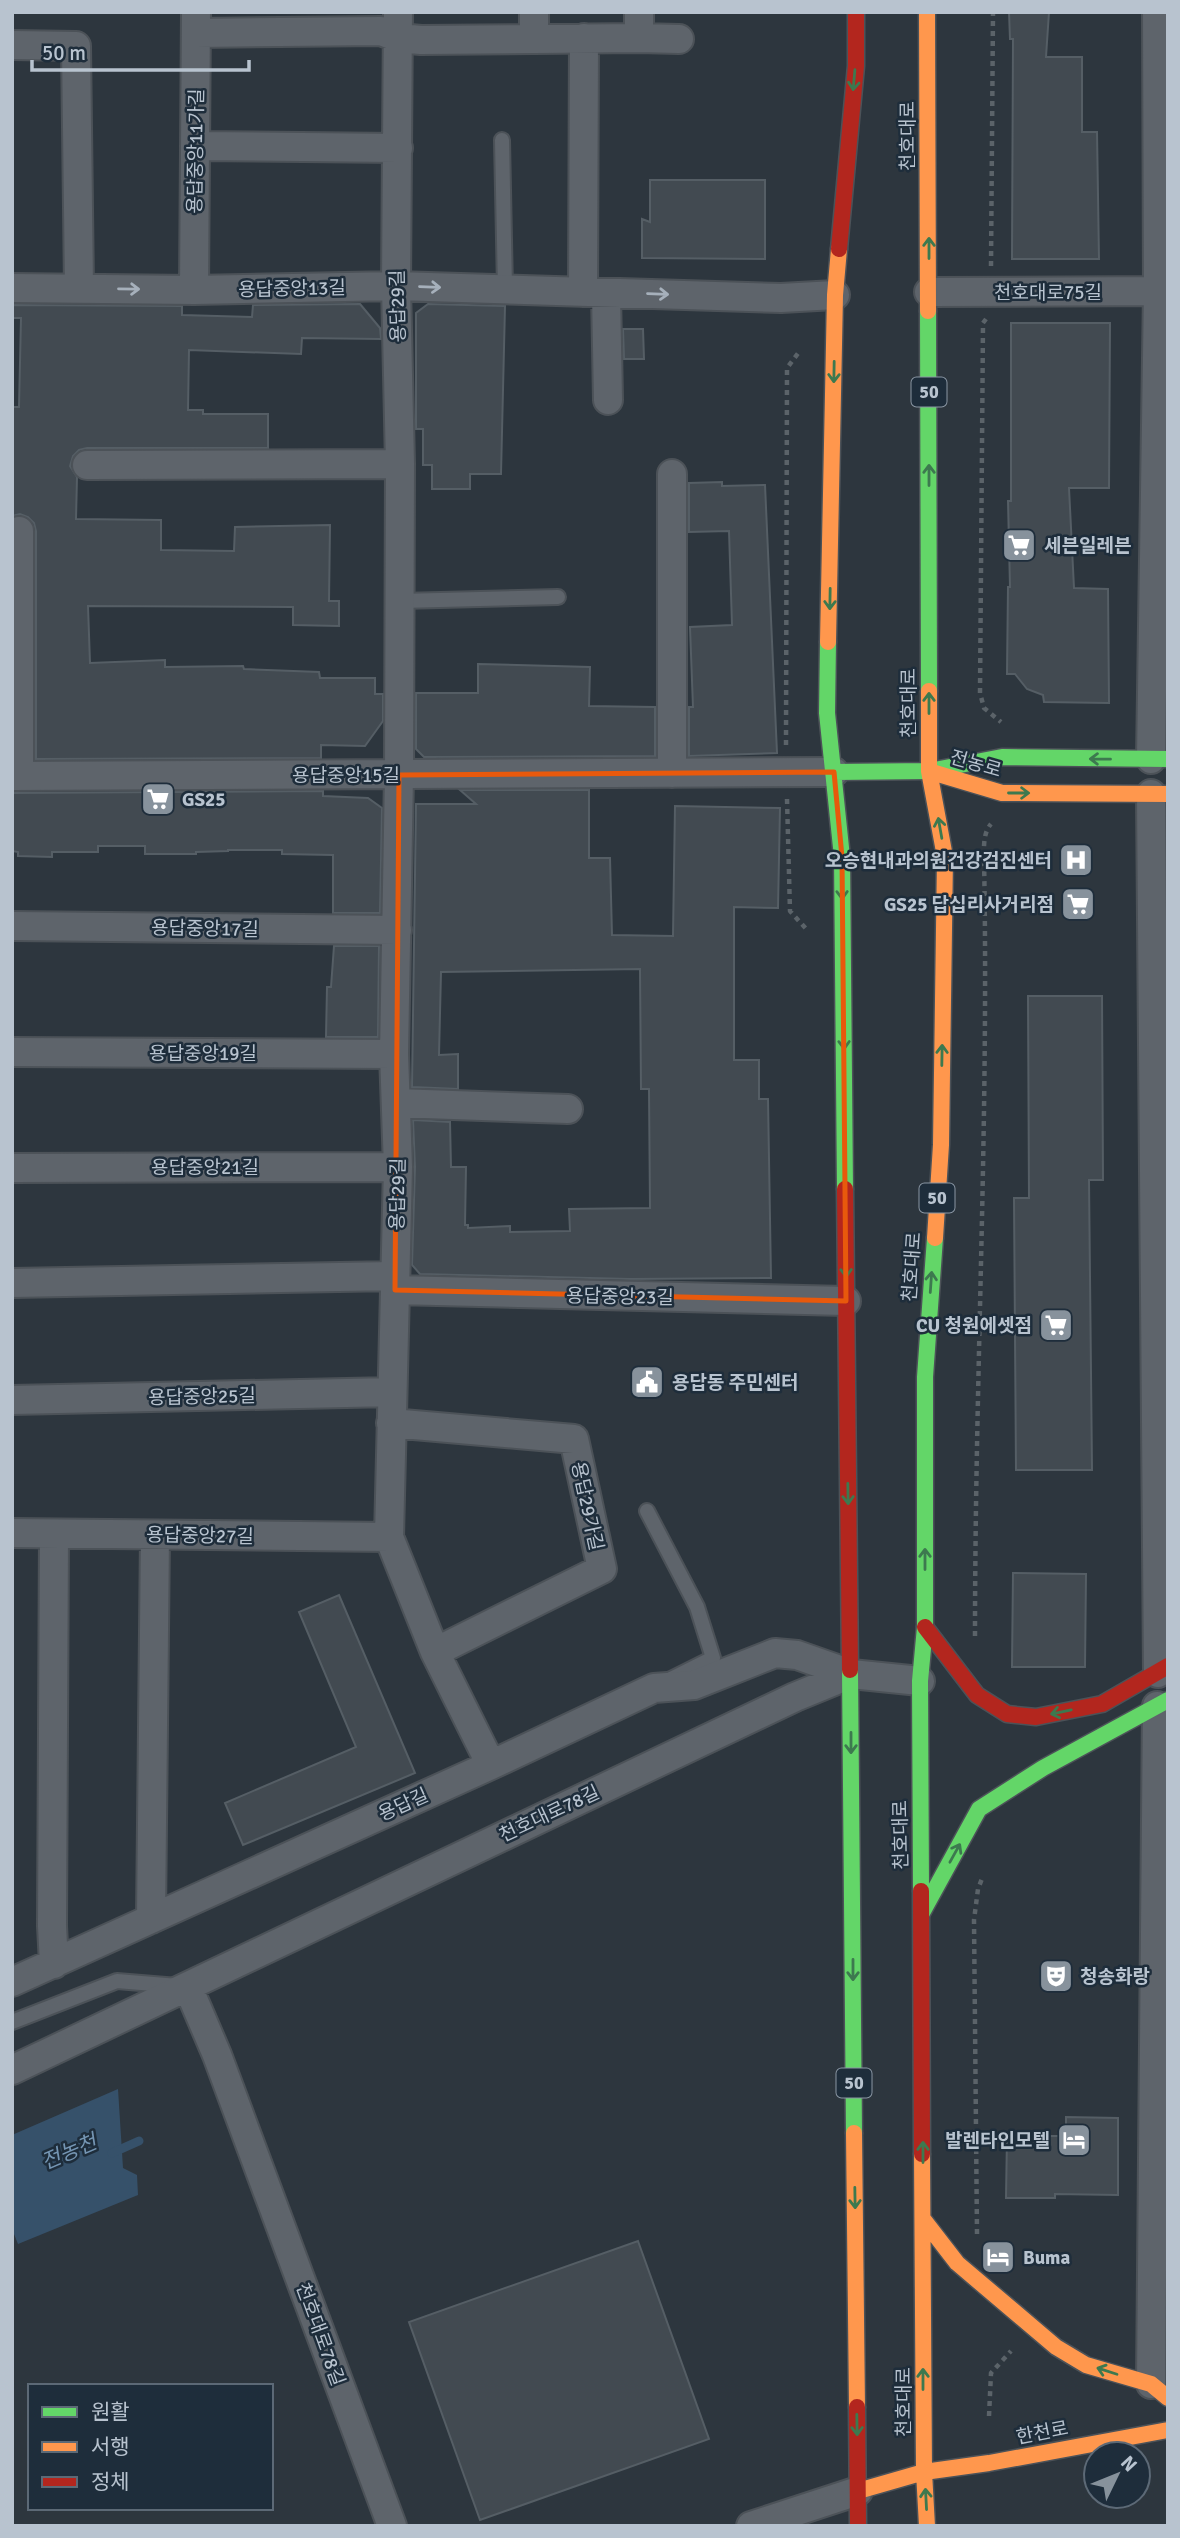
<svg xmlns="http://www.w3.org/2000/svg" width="1180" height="2538" font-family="Signika,'Noto Sans KR',sans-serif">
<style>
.water{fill:#36516a}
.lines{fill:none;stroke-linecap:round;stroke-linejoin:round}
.stream{stroke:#36516a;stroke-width:9}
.building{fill:#424a51;stroke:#555e65;stroke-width:2}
.lane-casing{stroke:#4c5258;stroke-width:18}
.street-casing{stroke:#4c5258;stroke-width:32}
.fast-casing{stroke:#4c5258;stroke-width:19}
.slow-casing{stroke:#4c5258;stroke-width:19}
.jam-casing{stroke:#4c5258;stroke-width:19}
.path{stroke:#5b6369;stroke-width:4.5;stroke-dasharray:5 5;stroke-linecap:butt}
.lane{stroke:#5e646b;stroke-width:14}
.street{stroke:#5e646b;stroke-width:28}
.fast{stroke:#63d668;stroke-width:16}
.slow{stroke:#ff974d;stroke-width:16}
.jam{stroke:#b3261e;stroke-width:16}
.oneway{stroke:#3d794f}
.oneway2{stroke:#a6b0bb}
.marked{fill:none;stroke:#e8590c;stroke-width:5;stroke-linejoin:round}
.labels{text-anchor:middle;stroke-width:5;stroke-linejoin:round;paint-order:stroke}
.shield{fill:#1e2d3b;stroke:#8a96a3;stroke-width:2}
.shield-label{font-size:18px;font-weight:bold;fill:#b8c3cf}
.street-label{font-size:19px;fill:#b8c3cf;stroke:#1e2d3b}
.poi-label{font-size:19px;font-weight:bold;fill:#b8c3cf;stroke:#1e2d3b;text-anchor:start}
.water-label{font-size:21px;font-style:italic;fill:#7596b4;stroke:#1e2d3b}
</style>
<rect width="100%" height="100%" fill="#2d363e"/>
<path class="water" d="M118,2089l5,79 14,7 1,20 -120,49 -6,-15v-94z"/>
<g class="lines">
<path class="stream" d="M112,2153l27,-12"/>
</g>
<path class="building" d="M1009,12h40l-3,45h36v75h15l2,127h-87l1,-220h-3z
M650,180h115v79l-123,-1v-39l8,3z
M360,304l20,24 1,11 -79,-1 -1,16 -112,-4 -1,60h15v4h65v34h-181l-8,2 -6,6 -3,10 7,11 -1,42 85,1v30l73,1 1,-24 95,-2 -1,76h10v25l-46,-1v-18l-205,-1 2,57 75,-3v7l78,-1 1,3 75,3 1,6h55v16h8v27l-18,25 -44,-1v13l-285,1v-228l-2,-8 -6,-6 -8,-3 -8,2v-109h7l2,-89h-8v-13l169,1v9l70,2 1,-12z
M428,304l77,2 -4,168h-31v15h-38v-24h-9v-36h-7v-116z
M1011,323h99l-1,165h-40l5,100 34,1 1,114 -65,-1 -1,-7 -16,-6 -12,-15h-8l1,-87h2l-2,-86h3z
M623,329h20l1,30h-20z
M722,482v4l43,-1 12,268 -88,3v-49h4l-3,-80 42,-2 -3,-94 -40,1v-49z
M478,664l112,3 -1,39 66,1v49l-231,1 -8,-8v-56h62z
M460,790h129v68h21l2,77 61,1 2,-130 105,2 -2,100 -44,-1v153h25v39h9l3,179 -141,1 -210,-5 -8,-9 3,-98 -2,-47 37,2 1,45h15l-1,58h3v3l42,-2v6l60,-1 -1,-22 81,-1 -1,-119h-8l-1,-120 -199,3 -2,83 19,-1v35l-46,-2 4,-283h60z
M323,791v5l45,2 14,10 -2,105h-47v-58l-51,-1v-4h-54v1l-32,1v2h-51v-8h-47v6h-46v5l-34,-1v-4l-6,-1v-58z
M334,946h45l-1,91h-52l1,-50h4z
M1028,996h74l1,184h-14l3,290h-76l-2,-272h15z
M1013,1573l73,1 -1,93h-73z
M339,1595l76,178 -172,72 -18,-42 131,-56 -57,-135z
M1066,2117l52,1v77l-63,-1v4h-49l1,-62h59z
M638,2241l71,198 -229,81 -71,-198z"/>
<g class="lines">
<g class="lane-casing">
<path id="lane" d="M502,140l3,149
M400,601l158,-4
M647,1511l50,96 16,51 -42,21
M12,2022l105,-41 61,5"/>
</g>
<g class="street-casing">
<path id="street" d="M398,12l-2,274 4,178 -1,311 -5,279 4,113 -9,370 46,115 56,113
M534,12v27
M196,33l185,-2 18,7 22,2 218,-2v-26
M639,38l40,1
M12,45l64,1 3,242
M195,146l203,2
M12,288l182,2 202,-4 385,12 54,-3
M194,290l2,-278
M583,292l1,-254
M929,292l239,-1
M606,293l2,107
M87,465l313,-1
M672,474v299
M1151,759l7,-468 -1,-279
M12,776l822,-4
M19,776v-245
M1151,794l7,879
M12,926l385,4
M12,1052l382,2
M396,1103l172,6
M12,1168l386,-1
M12,1283l383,-7
M395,1290l451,11
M12,1400l380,-8
M391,1423l183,16 28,130 -167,83
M12,1533l377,4
M151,1919l4,-384
M54,1964l-2,-38 2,-392
M12,1982l479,-217 163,-77 40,-3 81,-32 22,2 54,19
M188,1987l29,68 175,471
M12,2070l783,-373 56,-23 69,7
M1151,2384l6,-678
M751,2526l107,-35"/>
</g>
<g class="fast-casing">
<path id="fast" d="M928,311l1,380
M828,642l-1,71 15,144 3,332
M834,772l95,-1 73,-14 166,2
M850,1670l4,463
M921,1891l-1,-210 5,-54v-250l10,-139
M922,1913l57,-104 64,-41 125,-68"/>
</g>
<g class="slow-casing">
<path id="slow" d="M927,12l1,299
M828,642l7,-347 4,-46
M929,691v80l16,86 -4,288 -6,93
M935,773l67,20 166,1
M854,2133l3,274
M922,2154l2,318 3,54
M923,2219l34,44 99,84 30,18 65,19 17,14
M858,2491l66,-19 65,-9 179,-33"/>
</g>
<g class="jam-casing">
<path id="jam" d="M839,249l17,-183v-54
M845,1189l5,481
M925,1627l52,68 30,19 29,3 66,-13 66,-38
M921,1891l1,263
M857,2407l1,119"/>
</g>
<path class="path" d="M991,266l2,-254
M986,319l-3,4 -3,370 4,15 17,14
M786,745l1,-377 12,-16
M787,799l3,112 18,20
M975,1636c0,-260 14,-519 9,-778 0,-11 -1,-25 7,-34
M977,2234l-3,-314 4,-31 5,-13
M989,2416l2,-43 20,-22"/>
<use href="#lane" class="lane"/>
<use href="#street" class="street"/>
<use href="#fast" class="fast"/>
<use href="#slow" class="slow"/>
<use href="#jam" class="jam"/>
</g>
<defs><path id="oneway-shaft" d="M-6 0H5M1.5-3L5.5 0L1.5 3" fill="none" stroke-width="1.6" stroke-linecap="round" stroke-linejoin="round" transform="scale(1.75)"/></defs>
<g class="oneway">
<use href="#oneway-shaft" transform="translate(854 80) rotate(95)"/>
<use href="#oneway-shaft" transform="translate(929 248) rotate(-90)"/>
<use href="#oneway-shaft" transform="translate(834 372) rotate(91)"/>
<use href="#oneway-shaft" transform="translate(929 475) rotate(-90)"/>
<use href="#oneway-shaft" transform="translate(830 599) rotate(91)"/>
<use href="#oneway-shaft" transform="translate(929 703) rotate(-90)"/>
<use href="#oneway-shaft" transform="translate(1100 759) rotate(-179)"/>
<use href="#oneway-shaft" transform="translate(1019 793)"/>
<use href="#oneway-shaft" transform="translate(940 828) rotate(-100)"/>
<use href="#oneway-shaft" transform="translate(842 889) rotate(89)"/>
<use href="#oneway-shaft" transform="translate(844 1039) rotate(89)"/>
<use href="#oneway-shaft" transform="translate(942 1055) rotate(-89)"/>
<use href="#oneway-shaft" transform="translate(846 1267) rotate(89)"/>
<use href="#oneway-shaft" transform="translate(931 1282) rotate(-86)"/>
<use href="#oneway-shaft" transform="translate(848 1494) rotate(89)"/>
<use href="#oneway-shaft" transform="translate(925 1559) rotate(-90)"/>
<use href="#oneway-shaft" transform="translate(1061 1712) rotate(168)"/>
<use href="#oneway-shaft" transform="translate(851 1743) rotate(90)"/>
<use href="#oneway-shaft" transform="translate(955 1853) rotate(-61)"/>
<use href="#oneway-shaft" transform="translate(853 1970) rotate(90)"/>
<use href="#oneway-shaft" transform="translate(923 2152) rotate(-90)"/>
<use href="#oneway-shaft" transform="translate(855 2198) rotate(89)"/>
<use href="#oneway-shaft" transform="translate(1107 2371) rotate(-162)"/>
<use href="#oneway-shaft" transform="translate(923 2379) rotate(-90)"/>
<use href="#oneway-shaft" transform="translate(857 2425) rotate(89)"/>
<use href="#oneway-shaft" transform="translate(926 2499) rotate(-93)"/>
</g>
<g class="oneway2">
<use href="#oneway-shaft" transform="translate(430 287) rotate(2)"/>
<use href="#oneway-shaft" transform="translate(129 289) rotate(1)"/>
<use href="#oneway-shaft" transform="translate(658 294) rotate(2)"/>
</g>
<path class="marked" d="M834,772l8,85 4,444 -451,-11 4,-515z"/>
<defs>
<g id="supermarket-square" transform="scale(1.75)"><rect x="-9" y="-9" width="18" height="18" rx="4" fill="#87929c" stroke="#1e2d3b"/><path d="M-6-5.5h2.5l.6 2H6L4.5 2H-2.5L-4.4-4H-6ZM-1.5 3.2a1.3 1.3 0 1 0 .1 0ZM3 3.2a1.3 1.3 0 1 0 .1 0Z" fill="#fff"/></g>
<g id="hospital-square" transform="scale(1.75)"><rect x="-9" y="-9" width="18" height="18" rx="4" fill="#87929c" stroke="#1e2d3b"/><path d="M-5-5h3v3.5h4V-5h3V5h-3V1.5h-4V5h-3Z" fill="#fff"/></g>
<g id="civic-square" transform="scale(1.75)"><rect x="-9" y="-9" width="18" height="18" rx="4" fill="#87929c" stroke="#1e2d3b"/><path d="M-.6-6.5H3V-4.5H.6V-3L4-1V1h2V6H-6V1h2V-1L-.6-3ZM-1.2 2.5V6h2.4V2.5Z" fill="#fff"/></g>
<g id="theatre-square" transform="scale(1.75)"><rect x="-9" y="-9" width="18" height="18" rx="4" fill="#87929c" stroke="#1e2d3b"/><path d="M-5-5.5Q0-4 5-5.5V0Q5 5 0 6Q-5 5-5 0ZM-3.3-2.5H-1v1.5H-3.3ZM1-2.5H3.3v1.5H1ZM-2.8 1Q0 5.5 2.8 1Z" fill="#fff"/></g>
<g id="hotel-square" transform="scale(1.75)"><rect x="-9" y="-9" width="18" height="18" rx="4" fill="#87929c" stroke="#1e2d3b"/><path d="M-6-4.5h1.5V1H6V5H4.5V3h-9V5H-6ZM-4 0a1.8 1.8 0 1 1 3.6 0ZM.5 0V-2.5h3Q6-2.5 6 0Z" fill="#fff"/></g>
</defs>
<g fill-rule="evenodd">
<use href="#supermarket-square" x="1019" y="545"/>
<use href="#supermarket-square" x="158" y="799"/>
<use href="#hospital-square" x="1076" y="860"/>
<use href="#supermarket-square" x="1078" y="904"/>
<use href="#supermarket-square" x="1056" y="1325"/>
<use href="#civic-square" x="647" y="1382"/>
<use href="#theatre-square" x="1056" y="1976"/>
<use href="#hotel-square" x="1074" y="2140"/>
<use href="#hotel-square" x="998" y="2257"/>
</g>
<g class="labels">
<g class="shield">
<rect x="911.5" y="377.5" width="35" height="29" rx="5"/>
<rect x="919.5" y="1183.5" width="35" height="29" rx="5"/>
<rect x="836.5" y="2068.5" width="35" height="29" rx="5"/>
</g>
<g class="shield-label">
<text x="929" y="398">50</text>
<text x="937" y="1204">50</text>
<text x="854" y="2089">50</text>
</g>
<g class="street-label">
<text transform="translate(907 136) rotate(-90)" y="7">천호대로</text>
<text transform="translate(195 151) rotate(-89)" y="7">용답중앙11가길</text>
<text transform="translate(292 288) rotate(-1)" y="7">용답중앙13길</text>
<text x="1048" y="299">천호대로75길</text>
<text transform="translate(397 306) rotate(-91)" y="7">용답29길</text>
<text transform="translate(908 703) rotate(-90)" y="7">천호대로</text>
<text transform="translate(976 763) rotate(16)" y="7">전농로</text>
<text x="346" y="782">용답중앙15길</text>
<text transform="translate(205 928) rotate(1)" y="7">용답중앙17길</text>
<text x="203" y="1060">용답중앙19길</text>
<text x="205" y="1174">용답중앙21길</text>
<text transform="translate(397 1194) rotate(-89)" y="7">용답29길</text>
<text transform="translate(911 1267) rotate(-86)" y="7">천호대로</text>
<text transform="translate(620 1296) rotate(1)" y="7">용답중앙23길</text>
<text transform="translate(202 1396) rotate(-1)" y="7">용답중앙25길</text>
<text transform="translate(588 1506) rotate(78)" y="7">용답29가길</text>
<text transform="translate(200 1535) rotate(1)" y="7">용답중앙27길</text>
<text transform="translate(403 1804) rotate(-24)" y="7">용답길</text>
<text transform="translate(549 1813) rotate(-25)" y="7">천호대로78길</text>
<text transform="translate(900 1835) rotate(-91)" y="7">천호대로</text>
<text transform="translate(321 2334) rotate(70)" y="7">천호대로78길</text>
<text transform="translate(903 2402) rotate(-90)" y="7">천호대로</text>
<text transform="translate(1042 2432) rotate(-11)" y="7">한천로</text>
</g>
<g class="poi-label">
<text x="1044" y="552">세븐일레븐</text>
<text x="182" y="806">GS25</text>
<text x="1052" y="867" text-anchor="end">오승현내과의원건강검진센터</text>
<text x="1054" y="911" text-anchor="end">GS25 답십리사거리점</text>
<text x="1032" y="1332" text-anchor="end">CU 청원에셋점</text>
<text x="672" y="1389">용답동 주민센터</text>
<text x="1080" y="1983">청송화랑</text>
<text x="1050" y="2147" text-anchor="end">발렌타인모텔</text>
<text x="1023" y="2264">Buma</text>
</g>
<g class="water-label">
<text transform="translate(69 2152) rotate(-23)" y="7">전농천</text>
</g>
</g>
<rect width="1180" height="2538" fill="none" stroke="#b8c3cf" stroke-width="28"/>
<rect x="28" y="2384" width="245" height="126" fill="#1e2d3b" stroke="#5c6976" stroke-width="2"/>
<rect x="42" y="2407" width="35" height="10" fill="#63d668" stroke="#5c6976" stroke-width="2"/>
<text x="91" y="2419" font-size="21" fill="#b8c3cf">원활</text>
<rect x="42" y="2442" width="35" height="10" fill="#ff974d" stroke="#5c6976" stroke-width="2"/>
<text x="91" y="2454" font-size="21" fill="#b8c3cf">서행</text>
<rect x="42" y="2477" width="35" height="10" fill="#b3261e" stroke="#5c6976" stroke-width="2"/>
<text x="91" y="2489" font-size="21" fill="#b8c3cf">정체</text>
<g transform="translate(1117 2475) rotate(47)"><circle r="33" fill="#1e2d3b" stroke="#5c6976" stroke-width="2"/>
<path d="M0-5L12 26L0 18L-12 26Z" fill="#87929c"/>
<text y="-10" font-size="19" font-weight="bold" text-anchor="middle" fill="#b8c3cf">N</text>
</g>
<path d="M32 60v10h217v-10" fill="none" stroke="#b8c3cf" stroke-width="3.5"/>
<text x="42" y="60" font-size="21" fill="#b8c3cf" stroke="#1e2d3b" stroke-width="5" paint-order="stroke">50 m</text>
</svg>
